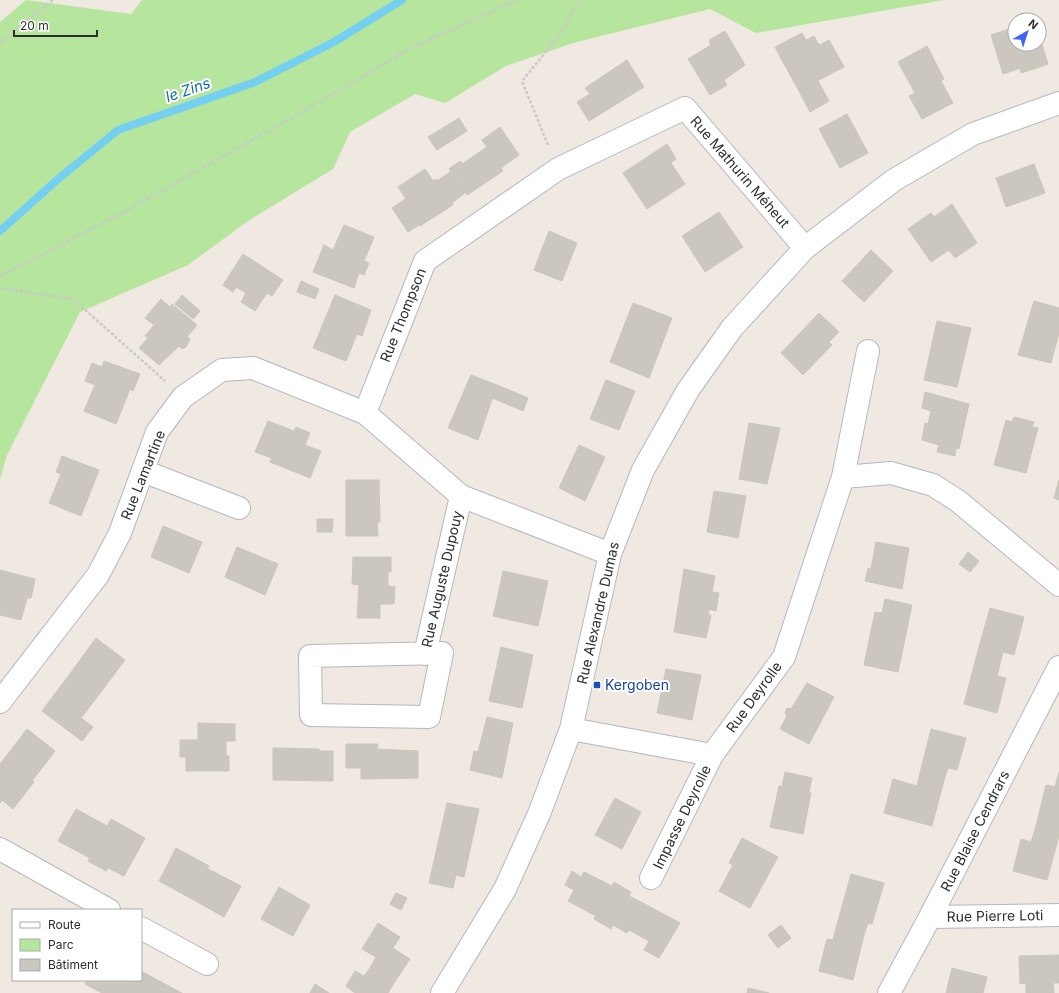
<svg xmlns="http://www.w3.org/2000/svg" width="1059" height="993" font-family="Inter,sans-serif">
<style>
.green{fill:#b6e59e}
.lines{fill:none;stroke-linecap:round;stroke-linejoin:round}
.stream{stroke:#75cff0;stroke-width:8}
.building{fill:#cbc7bf;stroke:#cbc5ba}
.street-casing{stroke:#b4b7c1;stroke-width:24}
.path{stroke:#c9c9c9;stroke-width:2.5;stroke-dasharray:3 2;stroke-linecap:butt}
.street{stroke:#fff;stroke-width:22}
.transit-dot{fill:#1a4fb4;stroke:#fff;stroke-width:1.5}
.labels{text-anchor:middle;stroke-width:4;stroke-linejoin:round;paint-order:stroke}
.street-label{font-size:14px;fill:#2e2e2e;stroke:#fff}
.transit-label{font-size:14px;fill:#164399;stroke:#fff;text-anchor:start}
.water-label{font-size:15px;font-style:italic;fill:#0d6fa3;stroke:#fff}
</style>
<rect width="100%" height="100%" fill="#efe9e1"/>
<path class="green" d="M26,0l105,14 11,-14h802l-188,33 -46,-24 -137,34 -67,23 -61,37 -30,-9 -65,38 -17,37 -85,52 -60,44 -108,47 -73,143 -7,24v-457z"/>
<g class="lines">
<path class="stream" d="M0,231l57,-51 61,-50 137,-48 79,-40 68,-42"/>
</g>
<path class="building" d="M1015,27v17h24v-9l9,29 -14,5 -1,-5 -30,10 -12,-39z
M725,31l20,34 -21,15 3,5 -17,10 -22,-36 23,-14 -2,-5z
M802,33l4,7 8,-4 4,7 -35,19 -8,-15z
M829,40l13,23 -10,5 2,4 -35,19 -16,-29 35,-19 2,2z
M927,46l17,33 -3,2 12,22 -31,16 -13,-23 6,-3 -17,-31z
M627,60l17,27 -55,34 -12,-19 13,-8 -5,-6z
M842,63l2,4 -10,5 -2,-4z
M1033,64l1,5 -13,4 -1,-5z
M818,81l11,20 -19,11 -11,-21z
M847,114l21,39 -28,15 -21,-39z
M459,118l8,13 -30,19 -9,-13z
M500,127l19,28 -18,13 2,3 -36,24 -18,-26 11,-8 2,3 25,-17 -5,-7z
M667,144l9,15 -5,4 14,21 -38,25 -24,-36z
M1034,164l11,29 -39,14 -10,-29z
M425,169l8,12 3,-2 1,2 13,-9 15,21 -13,10 1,2 -33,21 -16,-26 2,-1 -8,-12z
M404,200l15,25 -11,7 -16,-24z
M952,204l25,39 -22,15 -6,-8 -18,12 -23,-33 23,-16 3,4z
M719,212l24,35 -38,25 -23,-36z
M344,225l30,12 -10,24 5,2 -5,12 -5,-2 -5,15 -41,-16 11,-27 9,5z
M549,231l28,12 -15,38 -28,-11z
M871,250l22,21 -29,31 -22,-21z
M243,254l40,26 -11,16 -5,-3 -12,18 -14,-9 5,-9 -10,-6 -3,5 -10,-7z
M301,281l18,8 -4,10 -18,-7z
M182,295l18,16 -7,8 -18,-15z
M335,295l36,15 -9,26 -5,-2 -11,27 -33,-13z
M161,299l9,8 2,-3 25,21 -10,12 3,2 -4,8 -4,2 -3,-3 -20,19 -20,-17 9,-10 -3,-2 9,-11 -9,-7z
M1034,301l25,7v25l-8,30 -33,-8z
M633,303l39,15 -23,60 -39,-16z
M819,313l20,19 -10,10 3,3 -29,30 -22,-22z
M937,321l34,7 -14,59 -33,-7z
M104,361l36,13 -7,17 -3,-2 -14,35 -32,-13 11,-26 -10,-4 7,-18 10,4z
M471,375l26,10 -19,55 -30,-12z
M606,380l29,11 -16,39 -29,-11z
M497,385l17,7 -5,13 -17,-7z
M514,392l14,6 -5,13 -14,-6z
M925,392l44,12 -10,45 -3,-1 -1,8 -18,-4 2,-7 -17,-5 3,-17 3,1 3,-13 -9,-3z
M1014,417l20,5 -2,5 6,1 -12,45 -32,-8 12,-45 6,2z
M268,421l26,10 2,-4 14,6 -5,12 16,6 -11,27 -40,-16 2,-4 -17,-6z
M749,423l31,5 -13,56 -28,-5z
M579,445l26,12 -20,44 -26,-13z
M62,456l37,14 -18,46 -32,-13 12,-29 -5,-2z
M346,480h33l1,42h-3l1,14h-32z
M1059,480v20l-5,-2z
M714,491l32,5 -8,42 -31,-6z
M317,519h16l-1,13h-15z
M163,526l39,16 -13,31 -38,-16z
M876,542l33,6 -7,41 -37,-8 3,-13 3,1z
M237,547l41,17 -13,31 -40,-18z
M968,552l11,9 -9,11 -11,-8z
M353,557h38v15l-3,-1v15l7,1 -1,17h-14v14h-23l2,-33 -7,-1z
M684,569l31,7 -3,16 7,1 -3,18 -7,-2 -1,6h3l-5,23 -32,-6z
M0,570l35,9 -4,19h-4l-6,22 -21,-5z
M503,571l45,10 -10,45 -32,-7 3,-16 -12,-3z
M885,599l27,6 -14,67 -34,-7 11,-53 7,1z
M497,600l12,3 -3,16 -13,-3z
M990,608l34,9 -10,38 -11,-3 -3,12 -24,-6z
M96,638l29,22 -21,28 -29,-21z
M501,647l32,8 -11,53 -33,-7z
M976,658l24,6 -3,12 9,2 -9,35 -33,-9z
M75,667l29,21 -23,30 12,9 -11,14 -40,-30z
M666,669l35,6 -9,45 -35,-7z
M807,683l27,14 -25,47 -29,-15 7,-13 -2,-3 2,-5 4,1z
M487,717l26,6 -11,55 -32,-8 4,-19 4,1z
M198,723l37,1v17h-9v15h3v15h-43v-14h-6v-17h18z
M27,729l28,22 -23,30 -28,-22z
M931,729l35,9 -9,32 -9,-2 -4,12 -24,-7z
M346,744h32l-1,5 41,2v27l-57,1v-11h-15z
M273,748l46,1v2h14v30l-60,-1z
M4,759l30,23 -21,27 -11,-9 -2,3v-39z
M785,772l27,6 -3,14 2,1 -8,41 -33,-7 9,-41h3z
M1059,772v16l-4,-1z
M920,773l24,7 -12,46 -48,-13 9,-34 24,7z
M1046,785l13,3v48l-24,-6z
M615,798l26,14 -19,37 -27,-14z
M447,803l32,6 -15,68 -8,-2 -3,13 -24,-5z
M76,809l31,17 -17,32 -32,-17z
M111,819l34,19 -21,38 -16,-8 -2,3 -18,-10z
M1035,830l24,6 -12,44 -34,-9 8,-32 10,3z
M742,838l36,19 -28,51 -31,-17 14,-26 -4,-2z
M176,848l33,18 -17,33 -33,-18z
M208,869l33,17 -17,31 -32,-18z
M572,871l9,6 3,-5 28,14 2,-4 17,10 -2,4 14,7 -16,30 -14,-8 -2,4 -17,-10 2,-3 -28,-15 6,-11 -9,-5z
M851,874l33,9 -12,41 -4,-1 -4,12 -28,-7z
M279,887l31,18 -17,31 -32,-17z
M396,893l11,5 -6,12 -11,-6z
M643,903l37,20 -21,35 -15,-8 5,-9 -20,-11z
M378,923l22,14 -7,11 17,11 -16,24 -24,-15 6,-11 -14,-8z
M781,925l10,13 -13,10 -10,-13z
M836,928l28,7 -11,45 -34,-9 8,-32 6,1z
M1059,955v28h-6l1,10h-28v-10l-6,1 -1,-28z
M370,968l24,15 -6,10h-33l-9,-7 9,-15 9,5z
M952,968l35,9 -4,16h-37z
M141,971l24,13 -4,9h-38l7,-13h11z
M87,980h43l-7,13h-21l-17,-9z
M165,984l17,9h-21z
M315,984l14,9h-19z
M748,988l21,5h-22z"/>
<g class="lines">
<g class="street-casing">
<path id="street" d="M365,413l60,-152 133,-92 127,-61 120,140
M143,471l96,37
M843,477l48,-4 42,12 25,16 101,84
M442,653l-13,64 -118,-2 -1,-59z
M425,654l36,-158
M0,702l98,-127 22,-42 37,-101 26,-35 39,-27 31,-2 112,45 96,83 149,58
M571,729l141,26
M0,849l109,61
M651,878l61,-123 72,-98 59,-180 25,-126
M930,917l129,-2
M141,928l66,36
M442,993l63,-104 34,-75 32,-85 39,-175 33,-84 45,-80 44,-62 73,-80 89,-68 79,-46 86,-31
M889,993l41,-76 129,-250"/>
</g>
<path class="path" d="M0,43l53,-43
M548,145l-26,-64 36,-44 22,-37
M0,276l126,-65 192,-108 91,-54 108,-49
M0,288l73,11 92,82"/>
<use href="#street" class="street"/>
</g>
<rect class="transit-dot" x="593" y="681" width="8" height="8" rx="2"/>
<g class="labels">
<g class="street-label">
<text transform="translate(740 172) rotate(49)" y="5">Rue Mathurin Méheut</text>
<text transform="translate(403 315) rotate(-68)" y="5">Rue Thompson</text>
<text transform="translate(143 475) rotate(-68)" y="5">Rue Lamartine</text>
<text transform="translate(442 579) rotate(-77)" y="5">Rue Auguste Dupouy</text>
<text transform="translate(598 613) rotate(-77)" y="5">Rue Alexandre Dumas</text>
<text transform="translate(754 697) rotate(-54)" y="5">Rue Deyrolle</text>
<text transform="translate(682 817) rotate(-64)" y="5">Impasse Deyrolle</text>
<text transform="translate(975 831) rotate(-63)" y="5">Rue Blaise Cendrars</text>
<text transform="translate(995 916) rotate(-1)" y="5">Rue Pierre Loti</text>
</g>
<g class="transit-label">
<text x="605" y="690">Kergoben</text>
</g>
<g class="water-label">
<text transform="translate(188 90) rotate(-19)" y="5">le Zins</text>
</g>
</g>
<rect x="12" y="909" width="130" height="72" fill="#ffffff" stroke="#ababab"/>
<rect x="20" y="922" width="20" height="6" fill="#ffffff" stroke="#ababab"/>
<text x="48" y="929" font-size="12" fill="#2e2e2e">Route</text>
<rect x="20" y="939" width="20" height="12" fill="#b6e59e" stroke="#ababab"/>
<text x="48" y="949" font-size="12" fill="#2e2e2e">Parc</text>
<rect x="20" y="959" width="20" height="12" fill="#cbc7bf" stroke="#ababab"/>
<text x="48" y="969" font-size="12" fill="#2e2e2e">Bâtiment</text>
<g transform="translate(1027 32) rotate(39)"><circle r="19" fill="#ffffff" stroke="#ababab"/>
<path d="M0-3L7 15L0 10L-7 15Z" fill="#4264fb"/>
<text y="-6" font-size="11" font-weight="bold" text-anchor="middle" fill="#2e2e2e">N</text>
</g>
<path d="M14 30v6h83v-6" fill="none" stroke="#2e2e2e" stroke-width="2"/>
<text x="20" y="30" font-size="12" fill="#2e2e2e" stroke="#ffffff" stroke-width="3" paint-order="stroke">20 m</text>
</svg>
